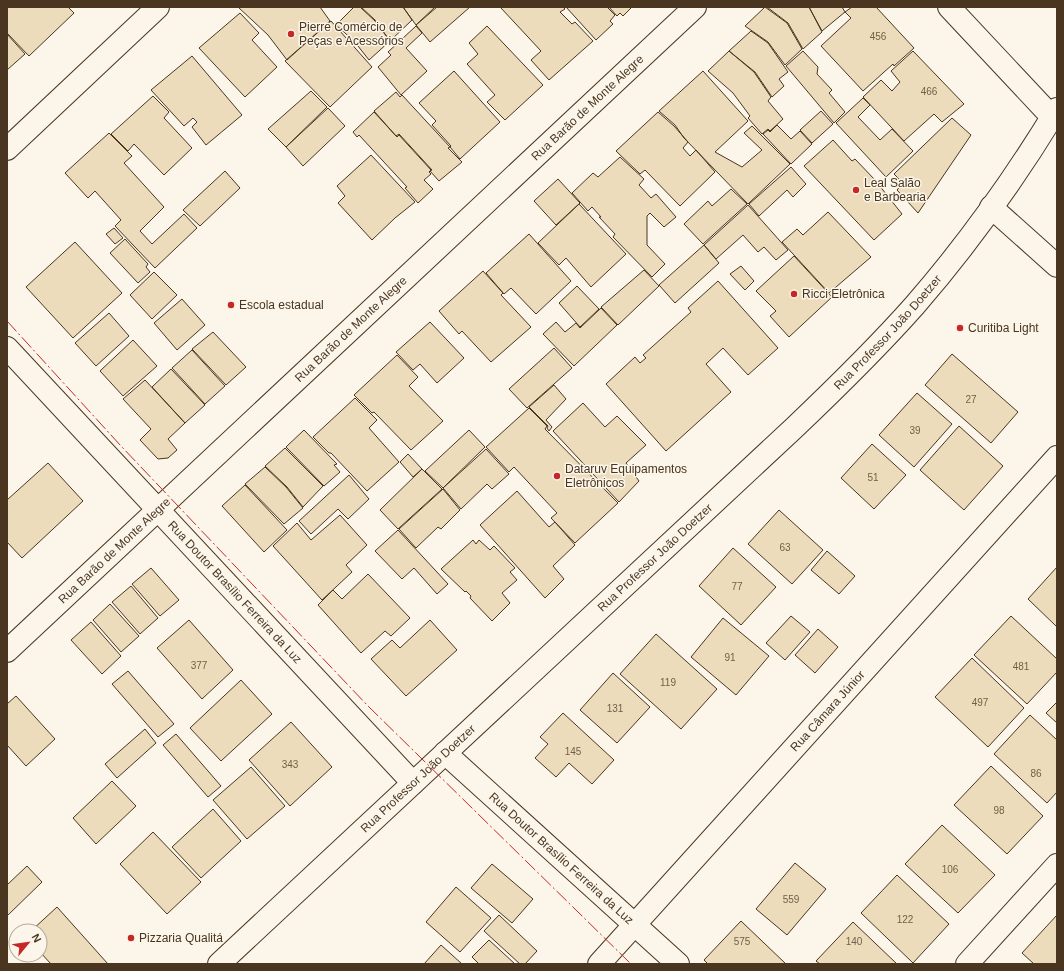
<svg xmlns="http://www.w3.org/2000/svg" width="1064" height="971" font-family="Helvetica,sans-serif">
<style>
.building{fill:#ecdcbc;stroke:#4a3520}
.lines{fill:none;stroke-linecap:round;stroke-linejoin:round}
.minor-casing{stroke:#4a3520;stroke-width:24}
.major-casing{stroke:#4a3520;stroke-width:24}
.minor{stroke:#fbf6e9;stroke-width:22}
.major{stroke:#fbf6e9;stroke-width:22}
.power{stroke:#c62828;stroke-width:1;stroke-dasharray:14 3 2 3;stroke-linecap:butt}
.poi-dot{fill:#c62828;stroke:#fbf6e9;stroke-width:1.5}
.labels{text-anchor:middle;stroke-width:3;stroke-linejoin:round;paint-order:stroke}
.number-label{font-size:10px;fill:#725f47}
.poi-label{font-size:12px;fill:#4a3520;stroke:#fbf6e9;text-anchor:start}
.street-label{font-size:12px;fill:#4a3520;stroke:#fbf6e9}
</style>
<rect width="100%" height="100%" fill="#fbf6e9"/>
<path class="building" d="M7,7h61l6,6 -45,43 -22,-23z
M238,7h82l10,14 -43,39 -19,-25z
M354,7h6l15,14 15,20 -21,19 -15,-19 -18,-16z
M361,7h42l9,13 -22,21 -15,-21z
M403,7h32l-19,18z
M437,7h33l-40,35 -14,-17z
M503,7h60l2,2 -5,3 12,12 3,-2 18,19 -44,39 -18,-20 10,-9 -40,-43z
M566,7h41l8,8 -5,6 3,3 -17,16z
M609,7h23l-9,9 -3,-3 -3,3z
M765,7l22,16 15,26 -17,16 -17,-23 -23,-16z
M767,7h42l13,25 -19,17 -15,-26z
M809,7h33l3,5 -23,19z
M852,7h24l38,41 -20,18 -1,-2 -30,27 -42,-45 30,-28 -6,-6z
M240,13l19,20 -7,7 25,27 -32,30 -46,-49z
M331,21l41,46 -42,40 -45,-46z
M416,26l6,7 -16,15 21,23 -26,24 -23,-28 13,-12 -3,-3z
M487,26l56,59 -38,35 -18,-18 8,-7 -28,-31 11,-10 -9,-11z
M751,31l17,12 20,29 -9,7 5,7 -12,11 -17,-25 -26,-21z
M7,34l18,20 -18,16z
M729,51l25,21 17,25 -3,4 15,18 -13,12 -2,-2 -6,5 -14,-16 2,-2 -17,-23 -25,-22z
M803,51l15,16 -1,7 15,16 -3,3 16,19 -11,11 -48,-57z
M913,51l51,53 -22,18 -8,-8 -30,27 -41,-44 18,-17 11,11 8,-9 -9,-11z
M192,56l50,59 -36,30 -14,-18 5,-5 -4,-4 -9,8 -33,-36z
M454,71l46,51 -40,37 -10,-12 1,-1 -19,-21 4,-4 -17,-18z
M703,71l45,50 -33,31 27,15 20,-17 -18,-17 8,-7 38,38 -42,40 -64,-66 -9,-13 -16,-14z
M311,91l16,16 -41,40 -18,-18z
M396,92l4,5 2,-2 48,52 -2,1 14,14 -23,19 -9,-10 2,-1 -33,-36 -3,2 -22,-25z
M153,96l16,16 -5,6 28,30 -28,27 -30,-31 -6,7 -17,-17z
M863,98l7,7 -12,12 22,23 12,-11 21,22 -27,26 -50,-54z
M328,108l17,18 -42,40 -17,-19z
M821,111l12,13 -21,19 -12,-13z
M374,112l23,25 2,-2 32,35 -2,2 2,2 -7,6 9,9 -15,14 -13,-15 2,-1 -48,-52 -2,2 -4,-5z
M658,112l16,14 14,16 -5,6 7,8 6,-6 19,22 -35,34 -35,-36 -5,4 -24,-23z
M952,118l19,17 -53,78 -21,-23 6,-7 -9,-9z
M777,125l14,14 9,-8 12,13 -21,20 -28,-30 5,-4 2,2z
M109,133l23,23 -8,7 40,44 -24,24 12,13 32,-30 13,14 -42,40 -40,-42 6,-6 -26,-29 -7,7 -23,-25z
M833,140l19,21 3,-2 20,21 27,34 -28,26 -70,-74z
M371,155l44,47 -20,16 -23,22 -34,-37 7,-7 -8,-10z
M620,157l24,22 -5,6 12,13 5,-4 20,23 -12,10 -14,-14 -3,3v29l18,19 -13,13 -39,-40 2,-3 -16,-17h2l-9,-10 -4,4 -16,-18 21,-20 5,4z
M791,167l15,17 -13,13 -6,-7 -28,26 -10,-12z
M225,171l15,17 -40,38 -17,-16z
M558,179l22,24 -24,22 -22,-24z
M731,189l16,15 -44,40 -19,-20 24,-23 4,5z
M579,204l47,50 -35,33 -25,-29 -7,7 -21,-22z
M748,205l40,45 -12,10 -12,-13 -6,5 -15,-17 -27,24 -12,-14z
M828,212l43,45 -42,36 -47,-51 15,-13 6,6z
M114,228l9,10 -8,6 -9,-10z
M529,234l42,47 -35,33 -25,-26 -7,6 -18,-21z
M125,239l23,25 -2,3 4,5 -12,11 -28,-30z
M75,242l47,51 -49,45 -47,-51z
M704,245l15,18 -44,40 -16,-18z
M794,256l38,41 -43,40 -19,-21 6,-5 -20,-20z
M741,266l13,15 -9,9 -15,-16z
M644,270l15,16 -41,39 -17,-18z
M483,271l20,22 -2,2 30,32 -40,35 -29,-31 -3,3 -20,-23z
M154,272l23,23 -25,24 -22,-24z
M718,281l60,67 -30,27 -25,-27 -17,16 25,28 -65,59 -60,-67 29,-27 5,6 6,-5 -3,-3 48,-43 -3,-4z
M577,286l22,23 -19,18 -21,-24z
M182,299l23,26 -28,25 -23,-27z
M601,308l16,17 -43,41 -31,-32 13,-12 9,10 11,-9 4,5z
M109,313l20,23 -33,30 -21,-23z
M430,322l34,36 -27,25 -17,-19 -7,6 -17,-18z
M213,332l33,35 -20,18 -34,-36z
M133,340l24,26 -34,30 -23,-25z
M554,348l18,20 -45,40 -18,-19z
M192,350l33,36 -20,18 -33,-36z
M952,354l66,58 -27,31 -66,-58z
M397,355l21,22 -9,9 34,35 -32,29 -37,-38 -2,1 -18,-18z
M171,369l34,36 -20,18 -33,-36z
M145,380l40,43 -17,16 9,11 -9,8 -10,1 -18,-19 11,-11 -28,-30z
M554,385l12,14 -20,21 6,7 -3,4 -2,-3 1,-2 -19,-19z
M917,393l35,31 -38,43 -35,-32z
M355,398l22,22 -8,8 30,34 -32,29 -36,-38h-2l-16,-16z
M583,403l22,24 12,-11 29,29 -20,18 13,18 -20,21 -66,-71z
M529,408l18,18 -2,3 73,74 -43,40 -24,-25 6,-5 -43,-46 -5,5 -23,-25z
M959,426l44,40 -39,44 -44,-40z
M304,430l33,34 -3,1 6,7 -16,14 -38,-39z
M469,430l16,17 -42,41 -18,-17z
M872,444l34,31 -32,34 -33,-31z
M285,448l38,38 -20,21 -16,-20 -22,-21z
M486,449l23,25 -17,15 -5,-5 -26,25 -18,-21z
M408,454l14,15 -9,8 -13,-15z
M48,463l35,38 -61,57 -15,-16v-42z
M265,467l21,20 17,21 -19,16 -39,-40z
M422,469l20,20 -44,40 -18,-19z
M349,475l20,24 -21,20 -10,-10 -27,25 -12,-13z
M245,485l42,45 -23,22 -42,-46z
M443,489l17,21 -19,19 -3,-2 -22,21 -17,-19z
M517,491l32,36 6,-5 20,23 -22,21 11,13 -19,19 -65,-73z
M779,510l44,40 -31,34 -44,-40z
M340,515l27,30 -21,20 6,7 -30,28 -49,-54 24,-23 14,17z
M398,530l50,54 -11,10 -23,-26 -12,11 -27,-28z
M473,540l3,4 3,-4 11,10 4,-4 21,22 -5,4 7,8 -15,13 8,10 -18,18 -22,-23 1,-2 -5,-5 -1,1 -24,-23z
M733,548l43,39 -35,38 -42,-39z
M827,551l28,25 -16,18 -28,-24z
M1057,567v60l-29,-28z
M151,568l28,32 -19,16 -28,-32z
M368,574l42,44 -19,18 -6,-5 -24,22 -43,-48 15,-15 9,9z
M131,586l27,32 -18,16 -28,-32z
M110,604l29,32 -18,16 -28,-32z
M791,616l19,16 -25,28 -19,-17z
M1011,616l46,43v13l-30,32 -53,-49z
M723,618l46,38 -33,39 -45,-38z
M189,620l44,50 -31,29 -45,-51z
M430,620l27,30 -51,46 -35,-37 21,-19 8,8z
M91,622l30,34 -19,18 -31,-34z
M818,629l20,18 -23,26 -20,-18z
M656,634l61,55 -36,40 -61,-55z
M972,658l52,50 -36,39 -53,-50z
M128,671l46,53 -16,13 -46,-53z
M613,673l37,34 -33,36 -37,-33z
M241,680l31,34 -51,47 -31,-33z
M16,696l39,43 -29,27 -19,-21v-41z
M1057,702v21l-11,-10z
M563,713l51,47 -22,24 -23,-21 -13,14 -21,-19 13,-14 -8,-7z
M1030,715l27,25v52l-10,11 -53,-49z
M291,722l41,45 -42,39 -41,-46z
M145,729l11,14 -39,35 -12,-14z
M176,734l45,52 -13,11 -45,-52z
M991,766l52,50 -36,38 -53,-49z
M251,767l34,39 -38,33 -34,-39z
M112,781l24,25 -40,38 -23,-26z
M213,809l28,32 -40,37 -29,-31z
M942,825l53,50 -37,38 -53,-49z
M153,832l48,50 -34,32 -47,-50z
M795,863l31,26 -39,46 -31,-26z
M492,864l41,35 -21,24 -41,-35z
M27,866l15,16 -35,34v-31z
M897,875l52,49 -36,39 -52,-50z
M456,887l35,31 -31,34 -34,-30z
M57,907l51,57h-57l-11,-12v-21h-9z
M499,915l38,36 -12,13h-5l-36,-33z
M1057,915v49h-23l-12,-11z
M741,921l45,43h-78l-4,-4z
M853,922l44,42h-77l-4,-3z
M489,940l26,24h-36l-7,-7z
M441,945l21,19h-38z"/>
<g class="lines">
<g class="minor-casing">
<g id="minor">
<path d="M949,7l103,110"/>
<path d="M7,149l151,-142"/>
<path d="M991,207l66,59"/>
<path id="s1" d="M7,348l406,435"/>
<path id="s2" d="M7,651l688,-644"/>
<path id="s3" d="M445,753l233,211"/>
<path id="s4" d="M599,964l458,-507"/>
<path d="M967,964l90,-99"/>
</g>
</g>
<g class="major-casing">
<g id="major">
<path id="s5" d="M219,964l575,-536c42,-40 83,-80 121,-123 53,-61 100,-127 142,-196"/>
</g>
</g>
<use href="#minor" class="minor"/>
<use href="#major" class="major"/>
<path class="power" d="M7,321l114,125 247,260 263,258"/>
</g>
<g class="poi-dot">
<circle cx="291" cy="34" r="4"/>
<circle cx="856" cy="190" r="4"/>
<circle cx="794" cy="294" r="4"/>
<circle cx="231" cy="305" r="4"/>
<circle cx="960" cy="328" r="4"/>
<circle cx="557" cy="476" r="4"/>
<circle cx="131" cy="938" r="4"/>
</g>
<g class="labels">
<g class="number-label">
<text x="878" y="40">456</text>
<text x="929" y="95">466</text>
<text x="971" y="403">27</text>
<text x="915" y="434">39</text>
<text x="873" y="481">51</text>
<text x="785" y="551">63</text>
<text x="737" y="590">77</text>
<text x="730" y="661">91</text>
<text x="199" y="669">377</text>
<text x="1021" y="670">481</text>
<text x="668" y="686">119</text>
<text x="980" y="706">497</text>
<text x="615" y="712">131</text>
<text x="573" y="755">145</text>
<text x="290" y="768">343</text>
<text x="1036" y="777">86</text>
<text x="999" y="814">98</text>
<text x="950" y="873">106</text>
<text x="791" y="903">559</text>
<text x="905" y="923">122</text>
<text x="742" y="945">575</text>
<text x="854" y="945">140</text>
</g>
<g class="poi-label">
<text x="299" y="31">Pierre Comércio de<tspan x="299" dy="14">Peças e Acessórios</tspan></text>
<text x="864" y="187">Leal Salão<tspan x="864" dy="14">e Barbearia</tspan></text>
<text x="802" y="298">Ricci Eletrônica</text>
<text x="239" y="309">Escola estadual</text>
<text x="968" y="332">Curitiba Light</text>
<text x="565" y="473">Dataruv Equipamentos<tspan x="565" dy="14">Eletrônicos</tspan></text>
<text x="139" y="942">Pizzaria Qualitá</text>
</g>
<g class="street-label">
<text dy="4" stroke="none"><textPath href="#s2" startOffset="795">Rua Barão de Monte Alegre</textPath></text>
<text dy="4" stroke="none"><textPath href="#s2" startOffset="471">Rua Barão de Monte Alegre</textPath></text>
<text dy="4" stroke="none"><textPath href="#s5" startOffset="920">Rua Professor João Doetzer</textPath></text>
<text dy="4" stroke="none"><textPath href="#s2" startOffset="147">Rua Barão de Monte Alegre</textPath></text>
<text dy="4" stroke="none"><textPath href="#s5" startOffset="596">Rua Professor João Doetzer</textPath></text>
<text dy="4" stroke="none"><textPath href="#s1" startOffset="334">Rua Doutor Brasílio Ferreira da Luz</textPath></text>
<text dy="4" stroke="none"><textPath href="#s4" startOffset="341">Rua Câmara Júnior</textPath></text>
<text dy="4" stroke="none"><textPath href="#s5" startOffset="272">Rua Professor João Doetzer</textPath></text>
<text dy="4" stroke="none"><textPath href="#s3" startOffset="157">Rua Doutor Brasílio Ferreira da Luz</textPath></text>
</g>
</g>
<rect width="1064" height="971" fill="none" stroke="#4a3520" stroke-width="16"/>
<g transform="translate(28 943) rotate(61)"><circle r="19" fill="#fbf6e9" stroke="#b4a999"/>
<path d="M0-3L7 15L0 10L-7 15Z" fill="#c62828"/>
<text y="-6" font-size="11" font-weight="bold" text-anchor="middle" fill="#4a3520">N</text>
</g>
</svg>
